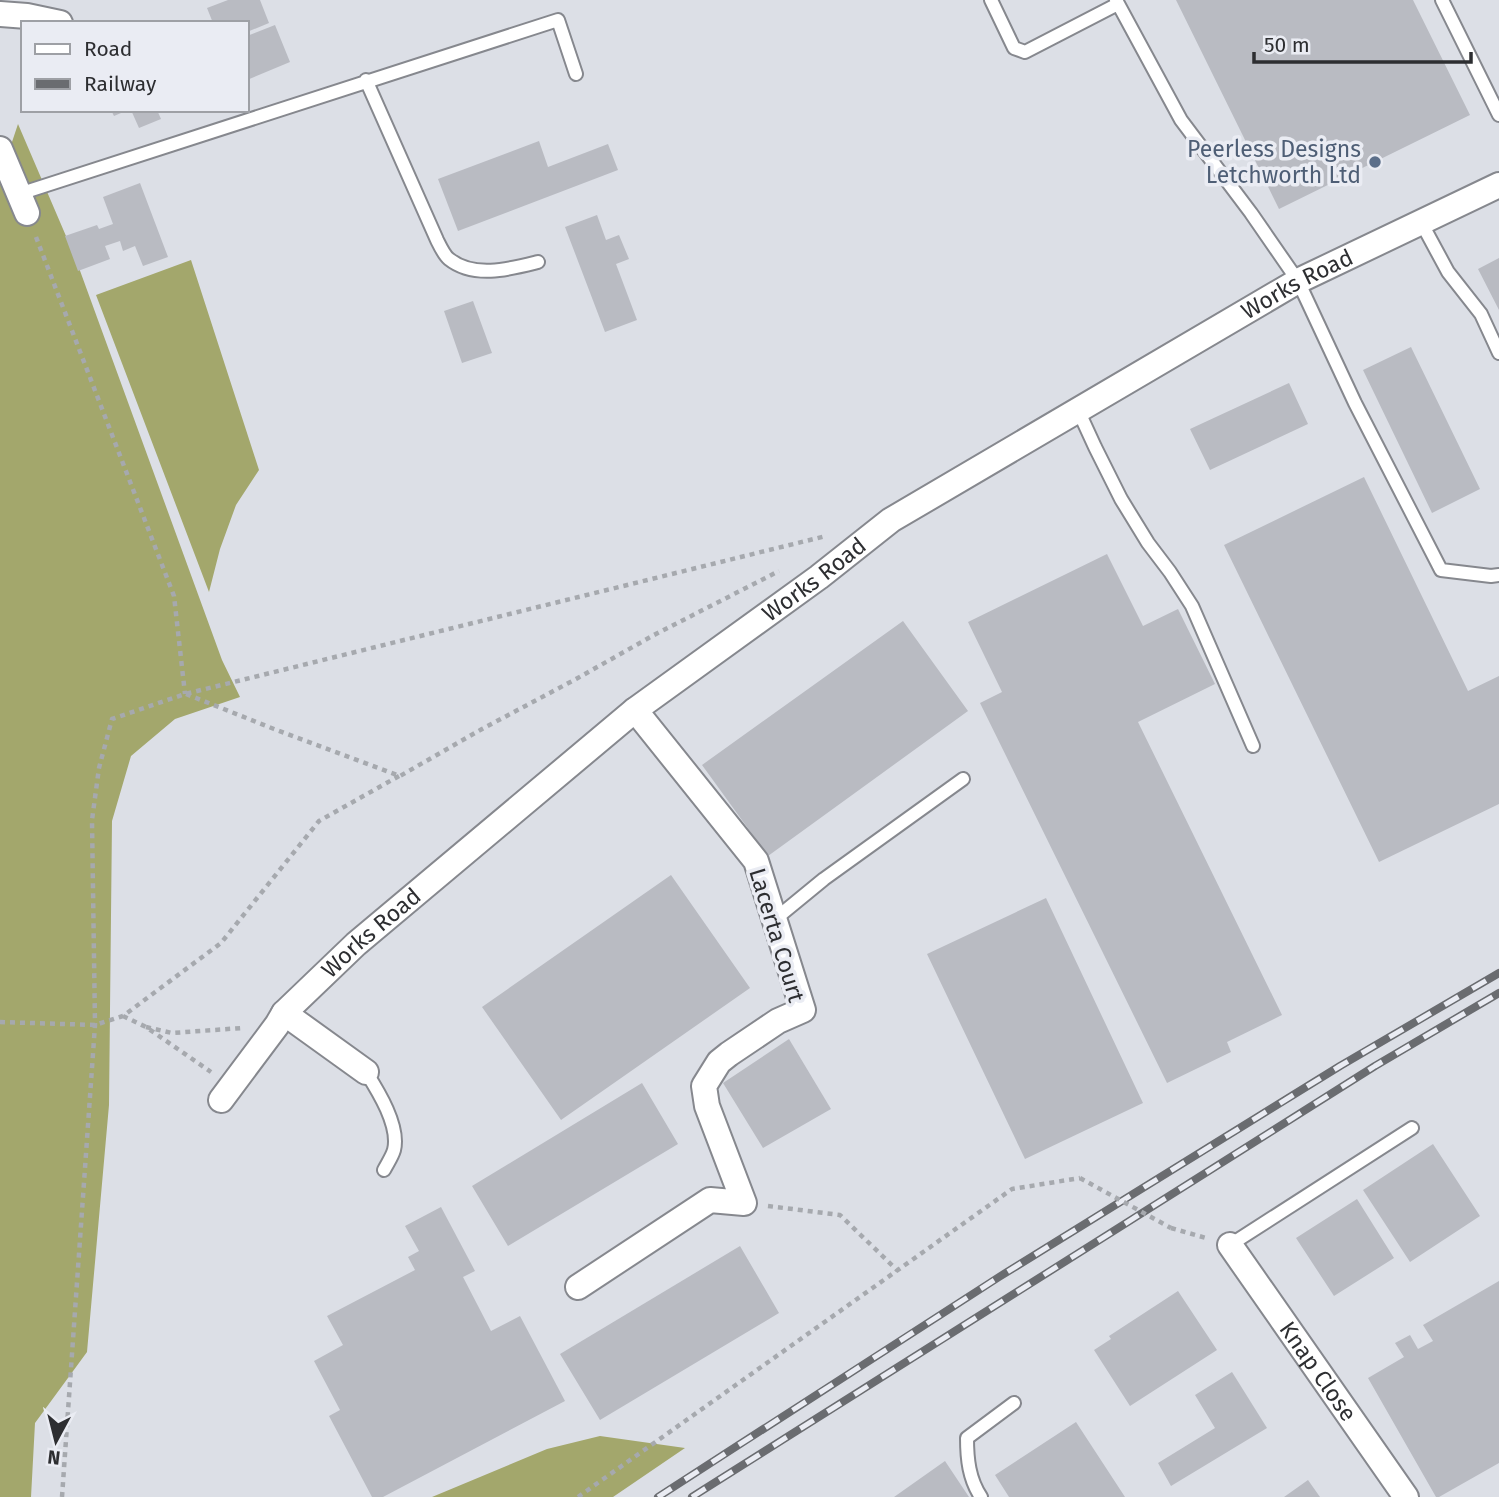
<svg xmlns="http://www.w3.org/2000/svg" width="1499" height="1497" font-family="'Fira Sans',sans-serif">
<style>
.forest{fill:#a3a76c}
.building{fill:#b9bbc2}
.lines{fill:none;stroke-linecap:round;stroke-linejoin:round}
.service-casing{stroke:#86888e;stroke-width:16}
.minor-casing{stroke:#86888e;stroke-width:28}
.path{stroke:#a6a9ae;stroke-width:4.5;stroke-dasharray:5 5;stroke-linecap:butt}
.service{stroke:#fff;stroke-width:12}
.minor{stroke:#fff;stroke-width:24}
.rail-casing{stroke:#6a6c70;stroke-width:8}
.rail{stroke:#eaecf3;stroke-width:5;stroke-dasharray:16;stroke-linecap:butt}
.path-bridge{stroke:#a6a9ae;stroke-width:4.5;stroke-dasharray:5 5;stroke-linecap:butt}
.service-dot{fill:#5c6f8a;stroke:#eaecf3;stroke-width:2.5}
.labels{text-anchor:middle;stroke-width:7;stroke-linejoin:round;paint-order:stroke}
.service-label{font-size:23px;fill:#4e5e75;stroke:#eaecf3;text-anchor:end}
.street-label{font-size:23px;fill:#2d2e31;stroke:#eaecf3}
</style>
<rect width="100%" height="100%" fill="#dcdfe6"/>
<path class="forest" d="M18,124l57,133 147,403 18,37 -65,22 -44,37 -19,65 -3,284 -22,247 -52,71 -4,74h-31v-1319z
M191,260l68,210 -23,35 -16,44 -11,43 -113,-297z
M600,1436l85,12 -72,49h-181l115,-48z"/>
<path class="building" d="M228,0h32l9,23 -22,9v-9h-34l-6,-15z
M1176,0h237l57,115 -191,94z
M275,25l15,37 -43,18v-44z
M111,110h17l-14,6z
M131,110h26l4,9 -22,9z
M539,141l9,26 60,-23 10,26 -160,61 -20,-52z
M140,183l28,74 -25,9 -8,-20 -12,5 -3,-10 -15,5 5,13 -32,12 -13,-35 32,-11 2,4 14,-5 -10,-27z
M597,215l9,25 13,-5 10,24 -13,5 21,56 -32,12 -40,-105z
M1499,258v52l-21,-41z
M473,301l19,52 -30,10 -18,-52z
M1411,347l69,142 -48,24 -69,-143z
M1289,383l19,41 -98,46 -20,-41z
M1364,477l104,214 31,-15v128l-120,58 -155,-317z
M1107,554l36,72 35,-17 37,75 -77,38 144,293 -55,27 4,10 -64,31 -187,-380 22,-11 -34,-70z
M903,621l65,90 -200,145 -66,-91z
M671,875l79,113 -189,132 -79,-113z
M1046,898l97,205 -118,56 -98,-205z
M789,1039l42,70 -68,39 -40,-65z
M642,1083l36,61 -170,102 -36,-60z
M1433,1144l47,72 -70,46 -47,-72z
M1357,1199l37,59 -60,38 -38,-58z
M441,1207l34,64 -12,6 28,54 29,-15 45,85 -182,96h-11l-43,-81 11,-6 -26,-49 29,-16 -16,-29 88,-46 -7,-13 11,-6 -14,-25z
M740,1246l39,67 -179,107 -40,-66z
M1499,1281v182l-60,34h-3l-68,-119 36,-21 -9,-14 15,-8 8,14 15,-8 -10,-16z
M1178,1291l39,59 -87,56 -36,-56 17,-11 -2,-3z
M1232,1372l35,56 -96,58 -13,-23 57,-35 -20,-33z
M1076,1422l49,75h-116l-14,-22z
M945,1461l24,36h-75z
M1308,1480l12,17h-36z"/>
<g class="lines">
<g class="service-casing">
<path id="service" d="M991,0l23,48 11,4 93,-48
M1116,0l65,120 70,93 47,68 57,122 86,167 50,6 8,-1
M1442,0l57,115
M366,80l71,160c3,6 7,15 12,19 25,20 61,10 89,3
M19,194l539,-174 18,54
M1421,222l27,50 33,42 18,39
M1078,410l17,37 26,52 27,44 22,29 22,34 61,140
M774,920l50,-41 139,-100
M366,1072c12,19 34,54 28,78 -2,7 -7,14 -10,20
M1230,1245l182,-117
M981,1497c-12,-18 -14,-38 -14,-59l47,-35"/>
</g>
<g class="minor-casing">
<g id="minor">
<path d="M0,14l27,2 33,7"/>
<path d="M0,149l27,64"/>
<path d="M284,1013l82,59"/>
<path id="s1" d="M221,1100l56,-75 7,-12 72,-69 279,-234 184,-133 72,-57 407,-239 201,-96"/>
<path id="s2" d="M1230,1245l176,252"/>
<path d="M578,1287l132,-87 34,3 -37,-97 -3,-20 15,-24 10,-8 49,-33 25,-11 -47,-149 -121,-151"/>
</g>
</g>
<path class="path" d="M36,237l138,359 11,98
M186,694l88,35 126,47 82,-47 94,-50 78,-44 125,-64
M123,1016l23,11 65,45
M0,1022l95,3 28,-9 98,-73 98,-122 80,-45
M146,1027l26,6 70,-5
M768,1206l72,9 58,56
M1171,1228l35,10
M62,1497l33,-472 -3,-205 7,-52 13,-49 73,-25 641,-158
M578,1497l434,-308 68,-11"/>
<use href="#service" class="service"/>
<use href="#minor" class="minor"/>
<g class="rail-casing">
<path id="rail" d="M658,1497l341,-220 341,-211 159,-93
M692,1497l683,-431 124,-73"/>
</g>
<use href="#rail" class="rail"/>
<path class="path-bridge" d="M1080,1178l91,50"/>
</g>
<circle class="service-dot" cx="1375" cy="162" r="7"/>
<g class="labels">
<g class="service-label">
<text x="1361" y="157">Peerless Designs<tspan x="1361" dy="26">Letchworth Ltd</tspan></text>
</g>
<g class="street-label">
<text dy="8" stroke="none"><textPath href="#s1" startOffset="1360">Works Road</textPath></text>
<text dy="8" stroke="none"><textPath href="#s1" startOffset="793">Works Road</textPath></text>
<text dy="8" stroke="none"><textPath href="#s1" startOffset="226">Works Road</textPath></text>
<text transform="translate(777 935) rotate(73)" y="8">Lacerta Court</text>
<text dy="8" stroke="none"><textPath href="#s2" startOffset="154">Knap Close</textPath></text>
</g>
</g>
<rect x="21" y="21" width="228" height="91" fill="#eaecf3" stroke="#9ea0a5" stroke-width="2"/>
<rect x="35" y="44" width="35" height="10" fill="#ffffff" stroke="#9ea0a5" stroke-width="2"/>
<text x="84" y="56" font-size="21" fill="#2d2e31">Road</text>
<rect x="35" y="79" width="35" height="10" fill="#6a6c70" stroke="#9ea0a5" stroke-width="2"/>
<text x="84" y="91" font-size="21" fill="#2d2e31">Railway</text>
<g transform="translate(56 1441) rotate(187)" stroke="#eaecf3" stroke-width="5" paint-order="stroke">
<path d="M0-5L12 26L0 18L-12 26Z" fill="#2d2e31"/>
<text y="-10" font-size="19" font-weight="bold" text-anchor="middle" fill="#2d2e31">N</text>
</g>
<path d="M1254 52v10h217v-10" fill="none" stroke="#2d2e31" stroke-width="3.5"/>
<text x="1264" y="52" font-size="21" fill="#2d2e31" stroke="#eaecf3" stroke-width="5" paint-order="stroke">50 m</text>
</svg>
